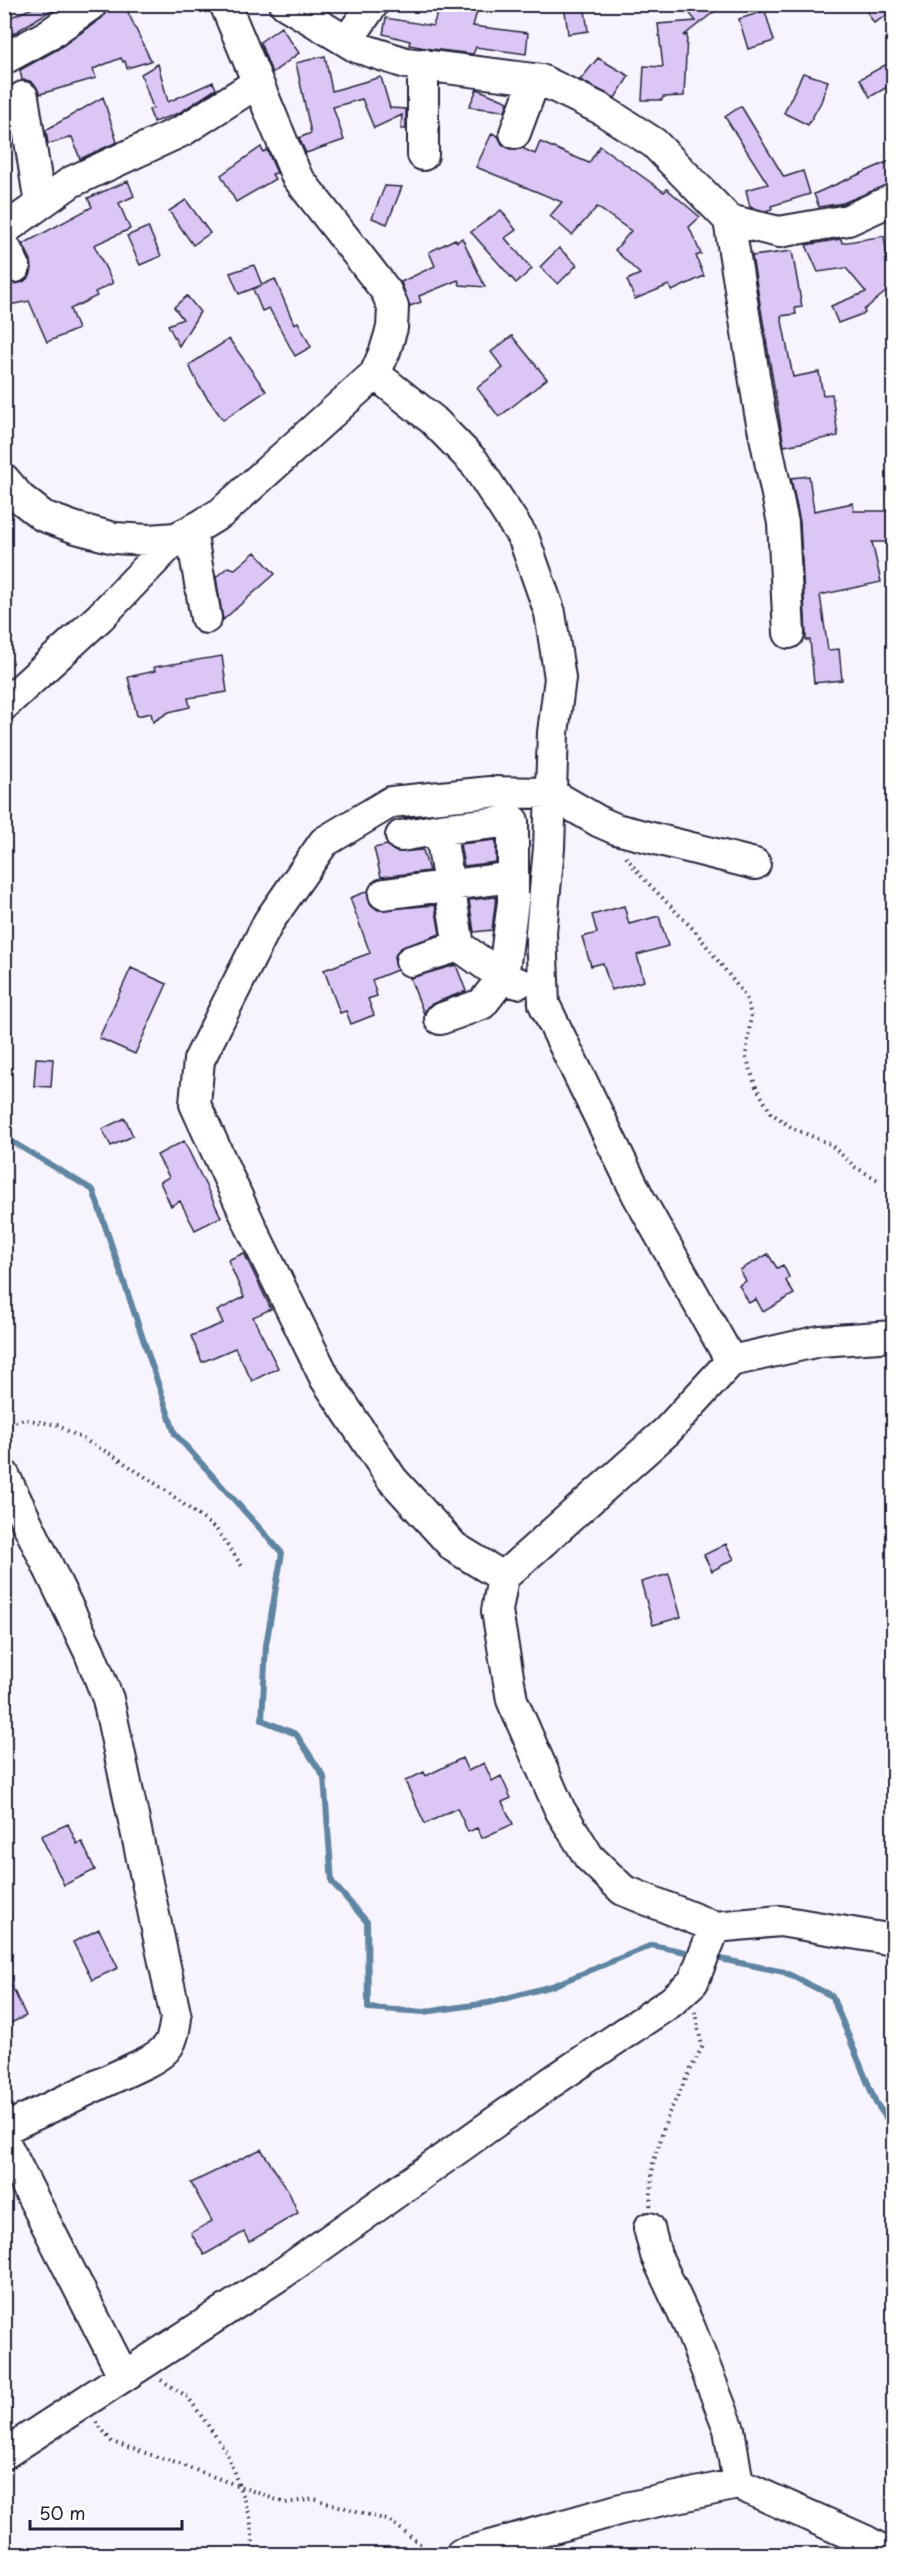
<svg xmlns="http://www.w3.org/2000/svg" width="898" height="2559" font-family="'Playpen Sans',sans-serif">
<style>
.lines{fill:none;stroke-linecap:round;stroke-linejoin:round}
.stream{stroke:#5e85a2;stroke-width:6}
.building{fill:#dcc6f6;stroke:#22223b;stroke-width:1.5}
.minor-casing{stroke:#22223b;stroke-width:34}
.path{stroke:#22223b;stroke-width:4;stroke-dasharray:1.5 4.5;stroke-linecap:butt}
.minor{stroke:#fff;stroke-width:30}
</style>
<rect width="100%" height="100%" fill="#f8f4fd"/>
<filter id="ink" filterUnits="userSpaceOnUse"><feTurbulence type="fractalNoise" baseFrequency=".0167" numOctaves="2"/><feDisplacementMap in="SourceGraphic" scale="12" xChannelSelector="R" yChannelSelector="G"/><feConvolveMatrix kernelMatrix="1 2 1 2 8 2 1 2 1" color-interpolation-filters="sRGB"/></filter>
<g filter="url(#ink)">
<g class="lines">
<path class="stream" d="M4,1137l89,53 82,244 107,119 -16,92 -4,75 34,14 28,43 8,105 35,40 1,86 56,4 64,-9 64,-17 100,-41 43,9
M711,1957l73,15 48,24 44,107 18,26"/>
</g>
<path class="building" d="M42,4h19l-53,33 -4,-17z
M111,4h13l27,57 -24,7 -2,-7 -2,1 -2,-4 -28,11 3,9 -56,16 -4,-8 -6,-5 -8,-1 -2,-10 38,-21 44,-31z
M440,4h39l-6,22 55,7 -2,21 -50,-7 -3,7 -42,-5 -22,-4 1,-4 -27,-7 3,-16 47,8z
M564,4h20l4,27 -20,3z
M682,4h42l-41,32 4,-1 -3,61 -21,1 -1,3h-20l2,-34 19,1 -5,-43 38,-3z
M862,4h32v7l-20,12z
M765,11l9,30 -26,8 -9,-30z
M281,27l18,26 -27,20 -12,-31z
M325,56l7,35 49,-14 9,31 16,1v20h-5l1,-14 -28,13 -12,-29 -29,8 11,33 -38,13 -7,-15 12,-5 -15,-70z
M598,58l31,18 -14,22 -35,-18z
M894,60v23l-24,14 -10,-18z
M158,64l10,38 45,-20 3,7 -37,24 -25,9 -5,-12 4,-2 -12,-34z
M803,73l25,8 -7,21 -13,23 -24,-12z
M477,89l31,13 -3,9 -36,-4z
M103,97l14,45 -37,17 -8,-22 -24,7 -2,-14z
M4,104h3l5,33 -8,3z
M741,106l43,71 19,-6 7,23 -39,12 1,3 -7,2 -15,-4 -4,-17 22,-6 -43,-67z
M492,133l6,3 4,8 8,5 12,-1 13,6 5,-12 49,21 11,-17 64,46 3,-3 33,28 -11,10 12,27 -5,2 8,20 -32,15 -3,-6 -34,14 -8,-19 13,-6 -25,-24 16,-19 -34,-24 -25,28 -22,-19 12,-14 -86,-35z
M261,147l2,5 4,-2 10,23 -5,1 3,5 -39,23 -15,-27z
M894,159v23l-51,21 -24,4 -5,-13z
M128,181l6,15 -15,7 11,26 -36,16 19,38 -18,9 2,4 -27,13 8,20 -31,13 -18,-41 -25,5v-26l11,4 8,-2 7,-6 2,-7 -1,-9 -8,-16 69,-37 -4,-9z
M385,186l17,1 -15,37 -15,-6z
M186,200l24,33 -17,12 -24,-34z
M501,210l15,20 -11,8 27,31 -16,14 -45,-51z
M148,227l13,29 -21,9 -13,-29z
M884,236l5,34 5,5v10l-30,25 1,3 -27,10 -7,-17 35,-14 -20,-24 -28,4 -12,-27 35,-6 1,4z
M462,238l23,49 -25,-2 -2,-5 -39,16 2,6 -11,4 -9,-24 34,-16 -6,-14 26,-13 2,3z
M559,248l18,17 -19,19 -18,-17z
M792,251l10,56 -7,1 1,6 -15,2 12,61 26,-5 4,23 9,-1 6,42 -54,10 -32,-190z
M254,265l8,20 -23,9 -9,-21z
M275,279l19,45 4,-2 13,25 -16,9 -26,-48 -7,3 -9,-22z
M187,296l13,16 -21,34 -11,-21 15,-6 -9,-12z
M512,336l35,43 -48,38 -22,-29 26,-20 -12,-16z
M229,339l37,52 -43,29 -24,-34 -10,-21z
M809,476l5,35 39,-8 1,8h40v31h-22l9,40 -61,13 8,55 11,-1 3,31 -28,3 -4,-43h-4v-5l-6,-113 -9,-44z
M255,552l20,22 -52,46 -7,-43 12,-10 7,2z
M222,656l5,36 -39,6 2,9 -21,5 -16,10 -2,-9 -14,3 -9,-39 27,-6 -1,-4z
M496,840v22l-32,4 -4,-22z
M387,845l9,7 27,-2 6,21 -48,6 -7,-29z
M368,891l2,13 8,6 57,-5 5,29 -41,15 -5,9 3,12 -25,10 5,16 -9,3 6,16 -23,9 -5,-13 -6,2 -16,-43 46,-17 -20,-55z
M496,897l-4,33 -18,2 -5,-32z
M624,906l5,18 30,-8 9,30 -31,9 7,26 -33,9 -8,-27 -12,3 -9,-29 15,-4 -5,-18z
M456,965l10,26 -32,12 -7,4 -3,7 -14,-36z
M131,968l36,16 -32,70 -36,-16z
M36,1058l17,1 -2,28 -17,-1z
M125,1118l8,18 -22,10 -9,-17z
M184,1141l37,76 -26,13 -15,-29 -9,5 -11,-24 9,-5 -12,-22z
M244,1253l27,56 -18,8 25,51 -26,13 -17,-33 -33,14 -11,-26 32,-13 -6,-12 27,-14 -16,-37z
M768,1254l9,14 6,-3 6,12 -3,4 8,13 -31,18 -7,-13 -7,4 -10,-18 7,-4 -6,-11z
M726,1544l8,15 -22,12 -8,-16z
M669,1574l12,43 -28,8 -12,-43z
M462,1758l6,13 16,-8 8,18 9,-5 10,22 -9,4 11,22 -31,14 -5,-10 -9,4 -11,-24 -32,16 -20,-43 19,-9 2,4z
M68,1824l9,20 5,-2 13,28 -31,15 -23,-49z
M99,1929l19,39 -26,12 -19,-38z
M4,1970l22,46 -22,10z
M261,2149l27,41 10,23 -49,29 -5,-10 -40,23 -13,-22 21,-12 -21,-38z"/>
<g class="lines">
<g class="minor-casing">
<path id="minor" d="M285,4l71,43 50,16 135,17 60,29 53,34 75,77 31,193 23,110 6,110
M347,41l26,-37
M4,59l44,-24 44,-31
M423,64v91
M23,97l17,107
M515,133l20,-54
M729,220l50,12 69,-12 46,-21
M4,230l67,-48 113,-52 73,-47
M4,245l11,22
M375,374l58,46 41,42 50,77 26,74 10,65 -7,55 -4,115 -8,84 3,72 94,192 93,165
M4,479l16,19 23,18 33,12 38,10 35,2 27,-2 22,-11 23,-14 154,-139 10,-23 7,-23 1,-21 -7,-16 -89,-114 -72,-173
M191,531l15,87
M4,705l96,-88 76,-79
M440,829l19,117 48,34 11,3
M401,836l39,-7 73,-8v81l-10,75 -21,27 -42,15
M384,894l129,-17
M411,961l48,-15
M894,1336l-74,5 -89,20 -64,70 -164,146 -6,34 15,89 48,110 29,47 34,33 92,37 65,-6 114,19
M4,1475l85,176 19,48 68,319c-4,27 -6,31 -29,44l-143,67
M503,1577l-49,-30 -62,-68 -67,-101 -74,-151 -56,-123 4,-44 70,-139 55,-79 67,-40 99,-10 60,1 50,29 16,7 139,35
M4,2141l119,234
M649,2228l7,27 34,73 39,101 9,55
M4,2454l279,-181 267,-190 121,-81 22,-20 22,-55
M461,2554l160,-45 117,-25 128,57 23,13"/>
</g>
<path class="path" d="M626,857l14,18 55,56 51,66 5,18 -5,40 9,30 16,28 21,15 38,16 25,23 23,13
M4,1425l20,-6 33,6 57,31 51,34 51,39 28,40
M650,2206l3,-42 15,-49 34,-68 -7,-35
M161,2380l27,17 38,54 24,65 4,38
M96,2422l16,20 67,22 106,39 30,-4 75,22 43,33"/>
<use href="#minor" class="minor"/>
</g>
</g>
<rect width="898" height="2559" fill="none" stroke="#fff" stroke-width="24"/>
<rect x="12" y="12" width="874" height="2535" fill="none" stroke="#22223b" stroke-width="2" filter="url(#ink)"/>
<path d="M30 2520v9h152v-9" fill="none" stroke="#22223b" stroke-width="3"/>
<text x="39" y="2520" font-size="18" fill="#22223b" stroke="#ffffff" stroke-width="4.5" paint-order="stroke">50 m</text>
</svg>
